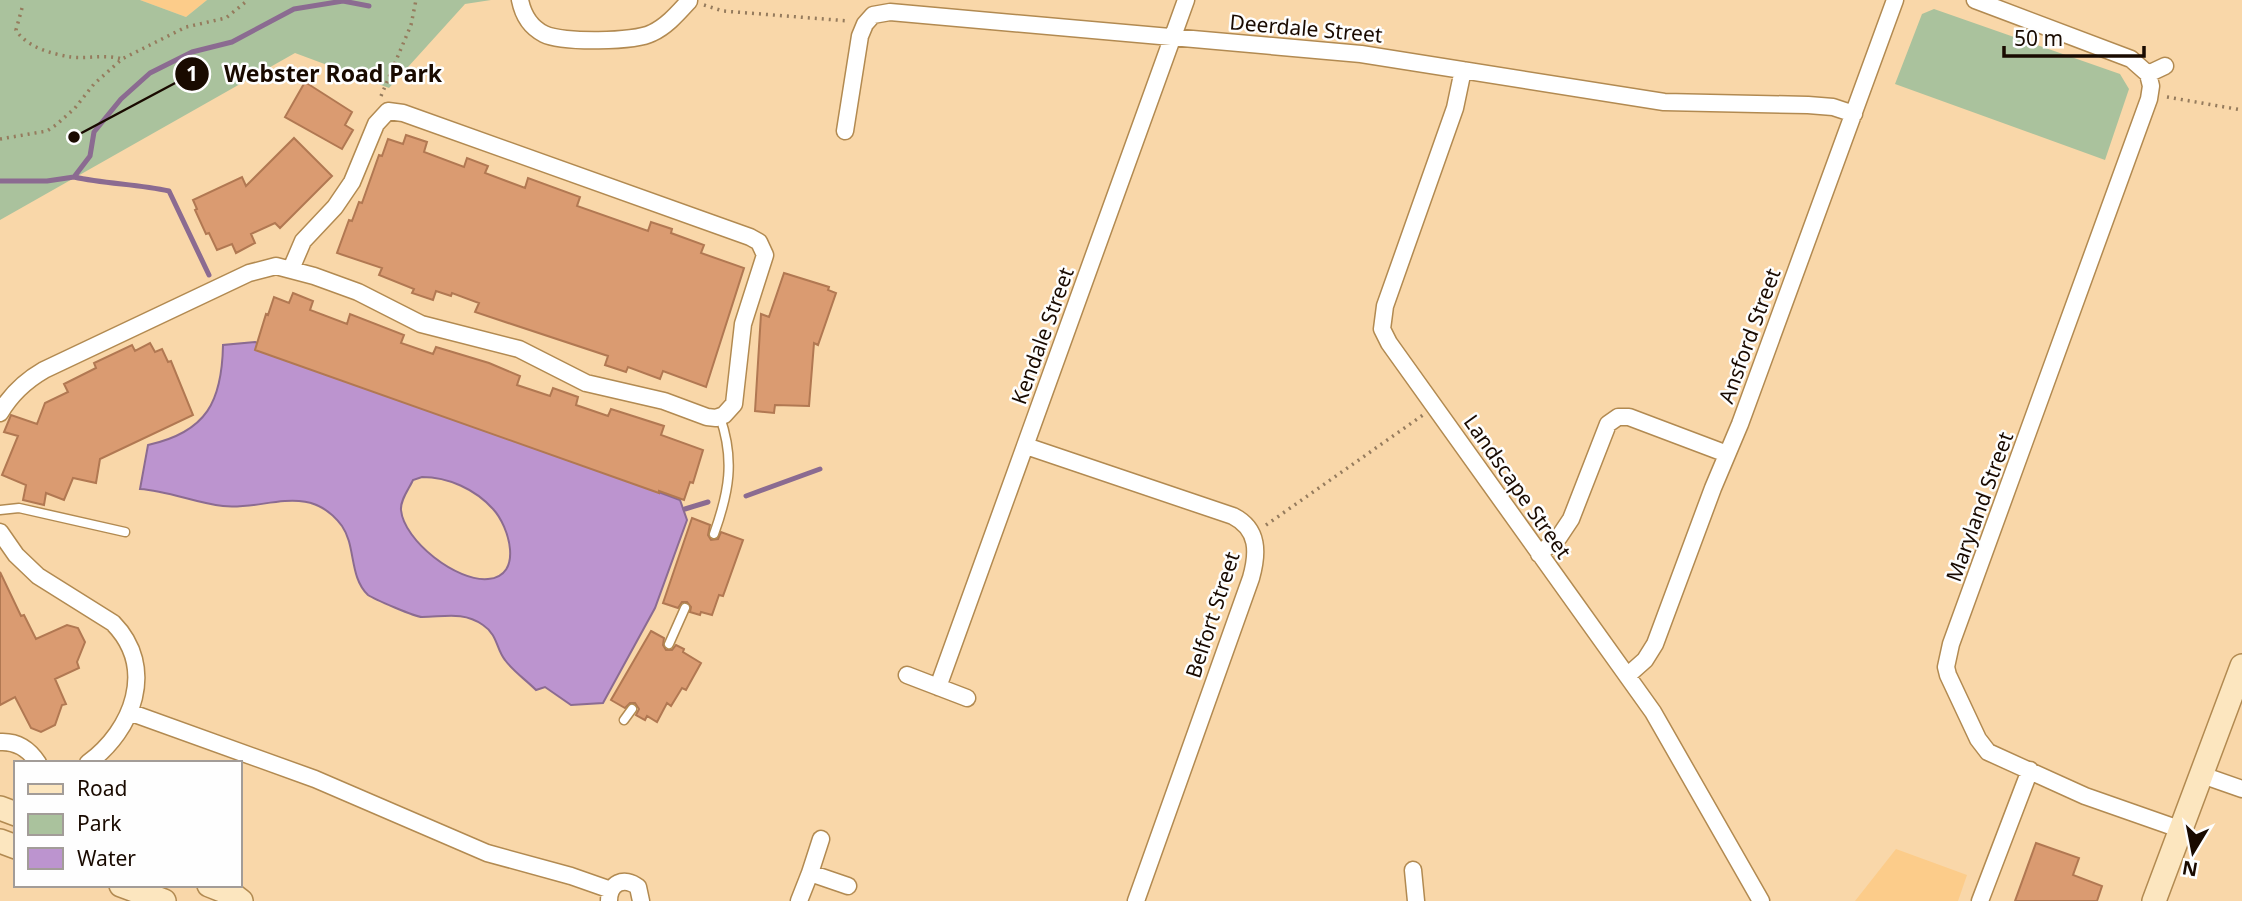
<svg xmlns="http://www.w3.org/2000/svg" width="2242" height="901" font-family="'Noto Sans',sans-serif">
<style>
.built{fill:#fccc8a}
.green{fill:#aac29d}
.water{fill:#bc94cf;stroke:#8b6b91;stroke-width:2;fill-rule:evenodd}
.lines{fill:none;stroke-linecap:round;stroke-linejoin:round}
.stream{stroke:#8b6b91;stroke-width:5}
.building{fill:#da9b71;stroke:#b17852;stroke-width:2}
.service-casing{stroke:#b28a51;stroke-width:11}
.minor-casing{stroke:#b28a51;stroke-width:19}
.secondary-casing{stroke:#b28a51;stroke-width:26}
.path{stroke:#957b5d;stroke-width:3.5;stroke-dasharray:2 5;stroke-linecap:butt}
.service{stroke:#fff;stroke-width:8}
.minor{stroke:#fff;stroke-width:16}
.secondary{stroke:#fce6bf;stroke-width:23}
.labels{text-anchor:middle;stroke-width:5;stroke-linejoin:round;paint-order:stroke}
.street-label{font-size:21px;fill:#190a00;stroke:#fefefe}
.leader{fill:none;stroke:#190a00;stroke-width:2.5}
.callout-dot{fill:#190a00;stroke:#fefefe;stroke-width:2.5}
.mark-label{font-size:21px;text-anchor:middle;font-weight:bold;fill:#fff}
.callout-label{font-size:23px;text-anchor:middle;font-weight:bold;fill:#190a00;stroke:#fefefe;stroke-width:5;stroke-linejoin:round;paint-order:stroke}
</style>
<rect width="100%" height="100%" fill="#f9d7a9"/>
<path class="built" d="M140,0h67l-21,17z
M1896,849l71,26 -9,26h-103z"/>
<path class="green" d="M0,0h140l46,17 21,-17h284l-26,4 -76,84 -94,-35 -295,167z
M1934,9l186,65 9,15 -24,71 -210,-76 27,-70z"/>
<path class="water" d="M255,342l425,158 7,20 -32,88 -52,95 -32,2 -26,-18 -9,3c-10,-10 -23,-19 -31,-30 -9,-11 -7,-25 -22,-35 -20,-14 -39,-8 -61,-8 -7,0 -48,-18 -54,-22 -19,-18 -12,-49 -26,-69 -33,-45 -77,-15 -119,-20 -28,-3 -54,-15 -83,-17l8,-44c59,-13 74,-44 75,-100zM422,477c26,0 53,12 71,32 16,17 31,67 -5,70 -31,3 -84,-38 -87,-69 -1,-10 8,-21 12,-30z"/>
<g class="lines">
<path class="stream" d="M74,177c31,7 63,7 95,14l40,84
M0,181h47l27,-4 16,-21 4,-24 27,-33 29,-26 42,-21 40,-10 62,-33 49,-8 26,5
M746,496l74,-27
M685,509l23,-7"/>
</g>
<path class="building" d="M305,82l47,30 -7,13 8,5 -11,19 -57,-32z
M406,135l21,7 -3,10 40,15 3,-9 21,8 -3,7 40,15 3,-10 52,19 -3,9 71,25 3,-9 21,7 -1,4 33,12 -3,8 43,15 -38,119 -43,-16 -3,8 -32,-12 -2,5 -21,-7 3,-9 -133,-44 4,-9 -27,-10 -1,3 -15,-5 -3,9 -21,-7 2,-4 -35,-14 3,-7 -45,-15 12,-33 3,1 7,-19 3,1 17,-48 3,1 6,-17 15,5z
M294,138l38,38 -52,52 -5,-5 -24,11 4,9 -19,10 -4,-9 -15,6 -8,-17 -3,1 -11,-24 2,-1 -4,-9 49,-23 4,9z
M784,273l45,14 -1,3 8,3 -18,52 -4,-2 -5,63 -34,-1 -1,8 -19,-2 6,-97 8,3z
M293,293l20,8 -3,9 37,14 3,-10 54,21 -3,8 32,11 3,-7 53,16 31,13 -3,9 33,11 3,-8 25,9 -2,8 32,11 3,-7 53,17 -3,9 42,15 -10,33 -3,-1 -6,18 -25,-9v2l-404,-143 11,-36 2,1 6,-18 15,6z
M150,343l5,9 7,-3 6,13 3,-1 22,54 -93,44 -4,24 -23,-5 -9,22 -18,-7 -2,12 -21,-5 3,-15 -24,-10 16,-39 -14,-4 7,-17 26,9 8,-21 23,-11 -4,-8 32,-16 -2,-5 38,-18 3,6z
M692,518l18,7 -2,10 3,5 7,-1 3,-7 22,8 -20,56 -4,-1 -7,20 -11,-3 -1,3 -10,-3 1,-5 -4,-5h-5l-4,6 -15,-5z
M0,572l21,44 3,-1 12,24 31,-14 11,3 7,14 -8,20 2,6 -24,11 11,25 -4,1 -7,20 -14,7 -10,-4 -16,-31 -15,8z
M651,631l13,7 -1,7 3,5h6l4,-5 8,4 -1,3 18,11 -15,27 -4,-2 -11,18 -4,-3 -10,19 -10,-6 -2,4 -9,-5 3,-6 -4,-6h-5l-5,5 -14,-8z
M2036,843l43,15 -6,17 29,11 -5,15h-82z"/>
<g class="lines">
<g class="service-casing">
<path id="service" d="M0,510l19,-2 106,24
M714,534c15,-42 21,-74 6,-117
M669,644l16,-36
M624,720l8,-11"/>
</g>
<g class="minor-casing">
<path id="minor" d="M520,0c3,15 10,27 24,34 18,9 91,8 108,-1 15,-7 26,-20 37,-32
M1975,0l156,59 17,15 17,-8
M1463,70l-8,38 -70,198 -3,23 7,14 264,369 108,189
M2148,74l3,12 -2,13 -198,545 -5,23 2,8 30,64 10,13 97,44 97,34
M845,131l15,-95 5,-12 8,-9 17,-3 471,42 303,48 144,3 25,2 21,7
M0,413c11,-19 25,-32 44,-43l205,-97 27,-7 38,10 44,16 63,32 98,25 67,34 78,18 43,16 9,1 8,-3 10,-11 9,-80 22,-69 -6,-13 -9,-5 -347,-124 -15,-2 -12,13 -24,58 -17,25 -32,34 -12,28
M1026,446l207,70c26,13 25,37 18,62l-115,323
M0,532l16,23 22,21 75,47c44,45 20,107 -25,140
M1539,554l20,-17 12,-18 37,-95 10,-7h11l98,37
M907,675l60,23
M1627,676l18,-16 10,-16 58,-156 27,-64 155,-424
M938,687l248,-687
M129,712l186,67 172,74 84,23 40,14
M0,742c17,-1 29,7 38,21
M2202,775l40,14
M821,839l-11,34 38,13
M1413,870l3,31
M609,901c0,-18 15,-25 29,-14l3,14
M799,901l11,-28
M1980,901l50,-131"/>
</g>
<g class="secondary-casing">
<path id="secondary" d="M0,808l16,6
M0,841l16,6
M121,885l43,16
M209,885l23,9 9,7
M2154,901l88,-235"/>
</g>
<path class="path" d="M704,5l19,6 126,10
M22,8l-6,22c10,17 36,24 55,27 17,2 34,-3 51,2
M381,96l30,-71 5,-25
M2167,97l75,13
M0,139l47,-8 9,-6 19,-17 19,-24 28,-25 64,-32 40,-9 22,-18
M1266,525l157,-110"/>
<use href="#service" class="service"/>
<use href="#minor" class="minor"/>
<use href="#secondary" class="secondary"/>
</g>
<g class="labels">
<g class="street-label">
<text transform="translate(1306 29) rotate(5)" y="7">Deerdale Street</text>
<text transform="translate(1043 336) rotate(-70)" y="7">Kendale Street</text>
<text transform="translate(1750 336) rotate(-70)" y="7">Ansford Street</text>
<text transform="translate(1517 487) rotate(55)" y="7">Landscape Street</text>
<text transform="translate(1980 507) rotate(-70)" y="7">Maryland Street</text>
<text transform="translate(1213 615) rotate(-72)" y="7">Belfort Street</text>
</g>
</g>
<path class="leader" d="M74 137L192 74"/>
<g class="callout-dot">
<circle cx="74" cy="137" r="7"/>
<circle cx="192" cy="74" r="18"/>
</g>
<g class="mark-label">
<text x="192" y="81">1</text>
</g>
<g class="callout-label">
<text x="333" y="82">Webster Road Park</text>
</g>
<rect x="14" y="761" width="228" height="126" fill="#fefefe" stroke="#a29c98" stroke-width="2"/>
<rect x="28" y="784" width="35" height="10" fill="#fce6bf" stroke="#a29c98" stroke-width="2"/>
<text x="77" y="796" font-size="21" fill="#190a00">Road</text>
<rect x="28" y="814" width="35" height="21" fill="#aac29d" stroke="#a29c98" stroke-width="2"/>
<text x="77" y="831" font-size="21" fill="#190a00">Park</text>
<rect x="28" y="848" width="35" height="21" fill="#bc94cf" stroke="#a29c98" stroke-width="2"/>
<text x="77" y="866" font-size="21" fill="#190a00">Water</text>
<g transform="translate(2193 852) rotate(190)" stroke="#fefefe" stroke-width="5" paint-order="stroke">
<path d="M0-5L12 26L0 18L-12 26Z" fill="#190a00"/>
<text y="-10" font-size="19" font-weight="bold" text-anchor="middle" fill="#190a00">N</text>
</g>
<path d="M2004 46v10h140v-10" fill="none" stroke="#190a00" stroke-width="3.5"/>
<text x="2014" y="46" font-size="21" fill="#190a00" stroke="#fefefe" stroke-width="5" paint-order="stroke">50 m</text>
</svg>
